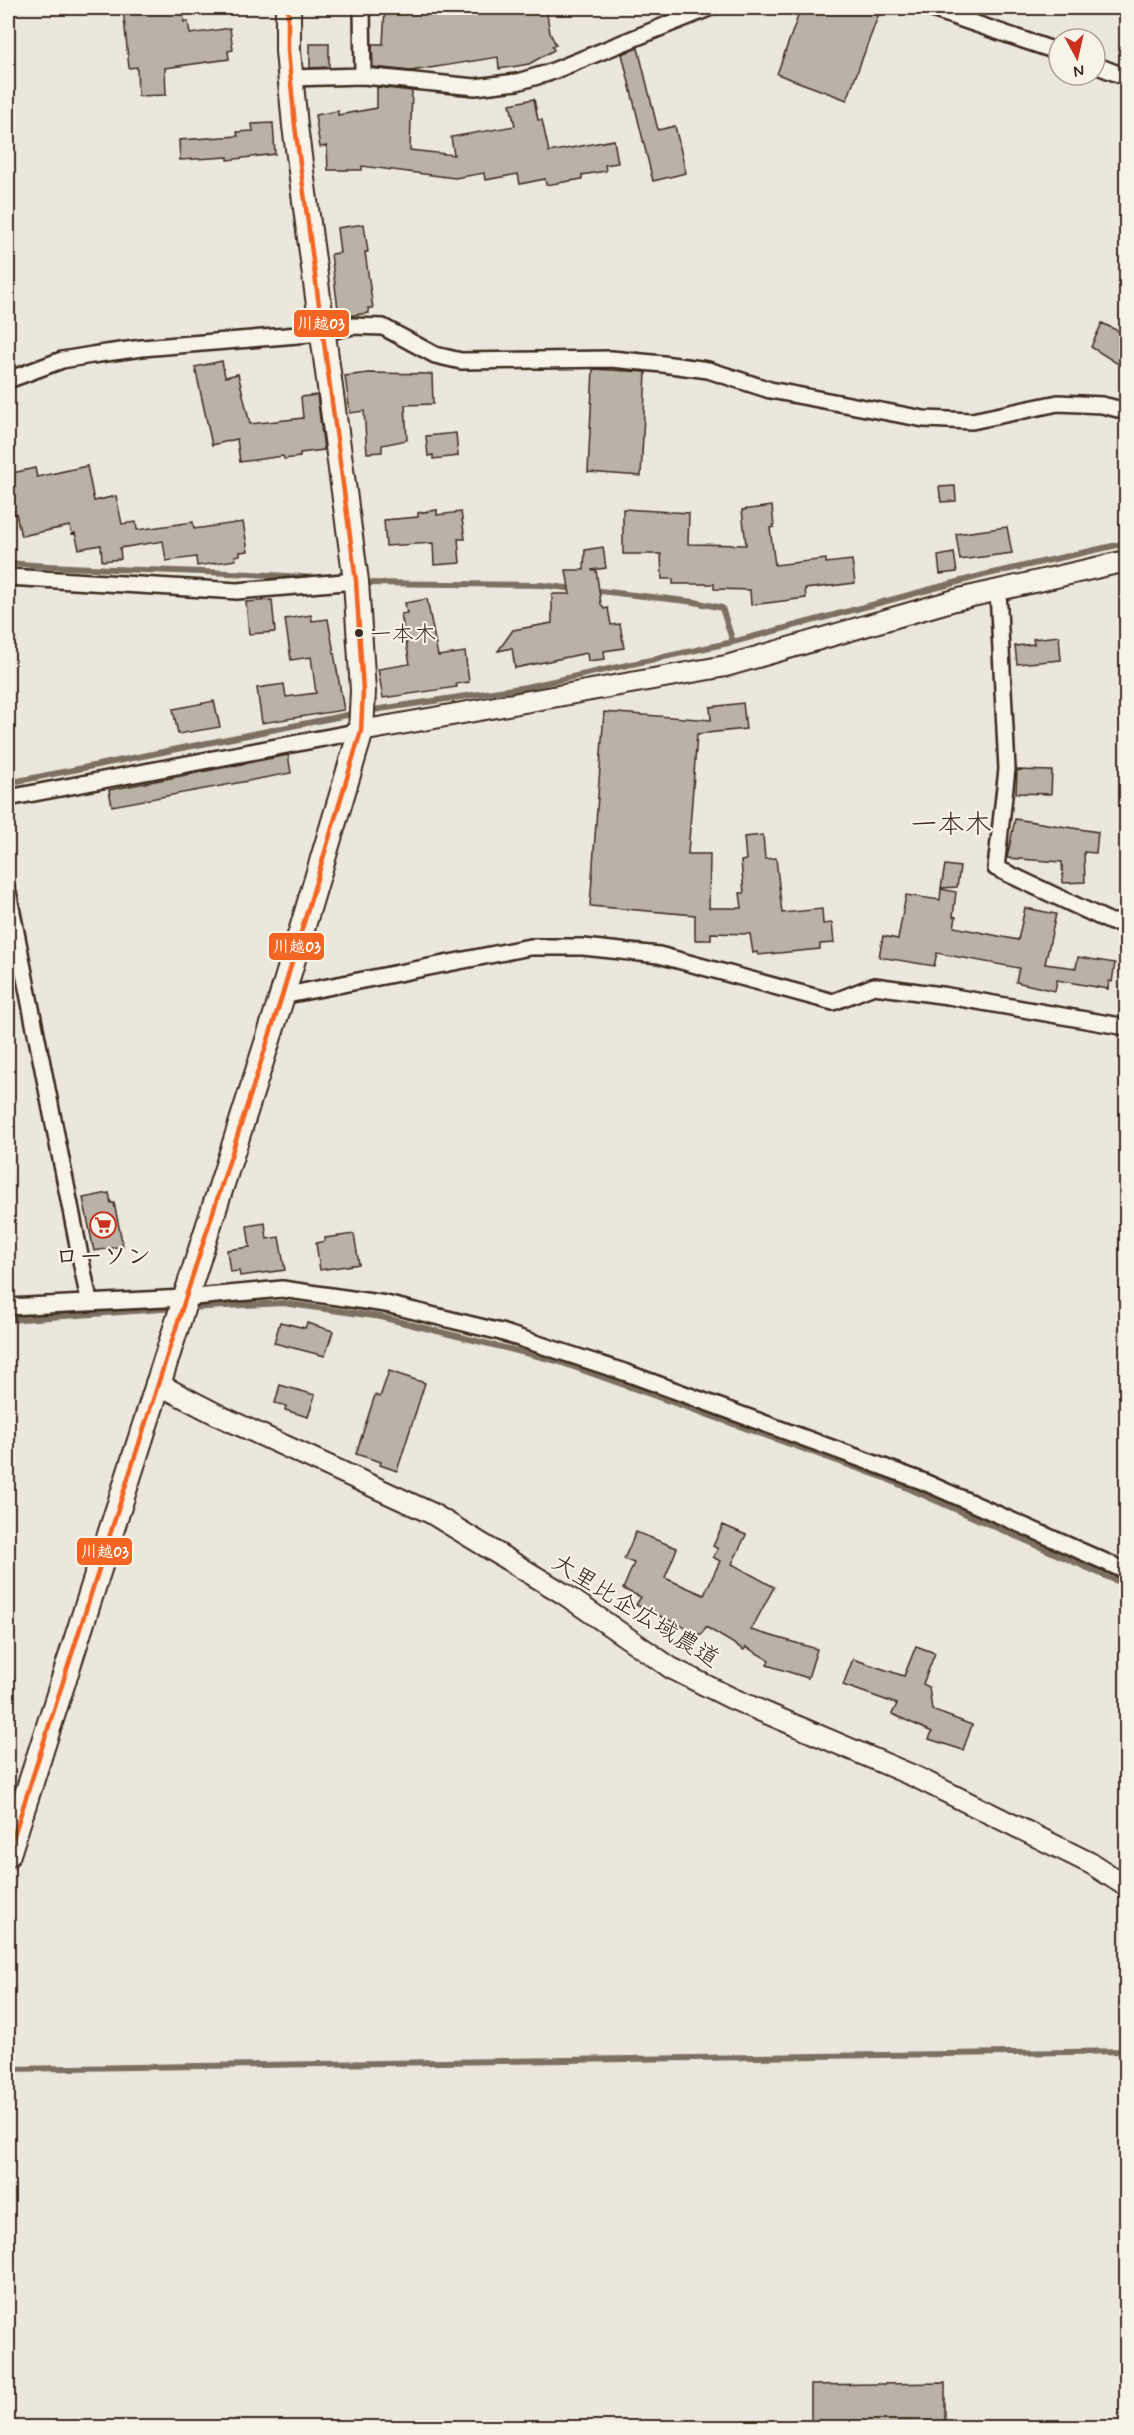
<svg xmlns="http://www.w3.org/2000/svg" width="1134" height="2435" font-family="Mynerve,'Klee One',sans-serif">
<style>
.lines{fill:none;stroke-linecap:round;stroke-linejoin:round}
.stream{stroke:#7c7064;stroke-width:6}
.building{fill:#bab2a7;stroke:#3b2a1e;stroke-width:1.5}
.minor-casing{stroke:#3b2a1e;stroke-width:20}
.tertiary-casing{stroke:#3b2a1e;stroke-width:24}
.primary-casing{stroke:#3b2a1e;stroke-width:28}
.minor{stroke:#f7f3e8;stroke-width:15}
.tertiary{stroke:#f7f3e8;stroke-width:20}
.primary{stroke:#f7f3e8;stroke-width:24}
.bus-1-casing{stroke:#f7f3e8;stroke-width:9}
.bus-1{stroke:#f26522;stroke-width:4.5}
.bus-dot{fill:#3b2a1e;stroke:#f7f3e8;stroke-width:2}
.labels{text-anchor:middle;stroke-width:4.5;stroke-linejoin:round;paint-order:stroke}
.bus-label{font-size:22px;fill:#3b2a1e;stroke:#f7f3e8;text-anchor:start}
.poi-label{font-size:24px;font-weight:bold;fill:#3b2a1e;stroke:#f7f3e8}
.street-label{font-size:24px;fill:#3b2a1e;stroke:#f7f3e8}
.quarter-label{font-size:27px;fill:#3b2a1e;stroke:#f7f3e8}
.line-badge{stroke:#f7f3e8;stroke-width:2}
.badge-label{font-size:16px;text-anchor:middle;font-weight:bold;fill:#fff}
</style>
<rect width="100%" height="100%" fill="#ece7dc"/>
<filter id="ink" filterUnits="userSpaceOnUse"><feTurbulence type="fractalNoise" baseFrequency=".0167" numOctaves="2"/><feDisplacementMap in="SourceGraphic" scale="12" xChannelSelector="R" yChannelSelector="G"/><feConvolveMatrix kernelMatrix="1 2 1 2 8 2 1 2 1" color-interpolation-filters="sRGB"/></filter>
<g filter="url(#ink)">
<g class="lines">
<path class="stream" d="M8,563c101,9 203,6 304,15
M361,583l181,2 33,4
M591,590l104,12 27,6 11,34
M367,711l159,-24 207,-45 251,-67 142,-32
M8,783l349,-70
M189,1308l94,-5 98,14 176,44 328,117 241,107
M8,1320l168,-12
M8,2069l1118,-18"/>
</g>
<path class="building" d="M123,8h60l1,14 4,-1 2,13 40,-6 3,22 -5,1 1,8 -64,9 1,27 -28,1 -1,-29 -8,1z
M385,8h49l1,8 59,-8h52l4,25 6,12 -4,1 2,4 -25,14 -30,5 -1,-12 -87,14 -38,-4 -1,-23h11z
M801,8h80l-34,92 -70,-26z
M310,44h19v23l-19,1z
M638,48l20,82 17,-4 11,47 -33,8 -31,-127z
M377,87l35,4 -2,59 44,5 -3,-18 64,-11 -5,-22 24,-5 4,21h4l7,32 65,-12 4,23 -13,2 1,6 -24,4v4l-36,6 -1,-6 -25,5 -2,-10 -33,6 -1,-7 -29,5 -93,-12v4h-34l-1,-24 -7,1 -5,-32 23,-4v4l39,-7z
M273,123l2,31 -47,6v-3l-48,3 -1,-20 59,-4 -1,-4 16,-1 -1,-7z
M364,224l4,28h-3l8,56h-5l1,5 -30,4 -8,-63 9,-1 -3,-25z
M1102,323l24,12v34l-35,-22z
M222,361l3,16 13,-3 12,50 53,-6 -2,-21 16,-2 7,55 -24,3v4l-16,2 -1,-3 -43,6 -3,-23 -25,6 -17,-78z
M593,369l53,3 -5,104 -53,-4z
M368,373l64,1 1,30 -28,1 2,35 -25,5v7l-15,1 -3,-42 -14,2 -5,-37z
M456,433l2,23 -25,3v-4l-5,1 -2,-20z
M87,466l7,35 22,-5 6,28 14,-2 1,8 56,-8 1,7 49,-7 5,29 -8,1v3l-5,1 1,4 -39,6 -1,-9 -30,4 -3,-20 -43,7 1,11 -19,2 -1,-16 -22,4 -4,-16 -3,1 -2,-8 -49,10 -5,-23 -2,1 -6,-40 27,-6 2,9z
M955,486l1,15 -15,1 -2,-15z
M772,506l2,21 -4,1 5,37 51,-6v4l26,-3 3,23 -50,6 1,9 -55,7 -1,-15 -36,-1v-5h-41v-5h-11l-1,-25h-38v-45l66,4 -1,31 58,1 -4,-35z
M437,510v5l24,-3 4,27h-7l2,24 -26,2 -1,-22 -47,3 -2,-26 34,-3v-4z
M1007,527l5,26 -52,7 -4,-26z
M603,547l3,21 -15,2h5l5,34 3,5 4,-1 3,17 9,-1 4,24 -20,3 1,8 -17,2 -1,-8 -72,15 -3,-20 -14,3 15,-21 39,-7v-29h18l-4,-24h18l1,-20z
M954,553l3,19 -17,2 -2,-18z
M427,599l11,57 27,-4 4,30 -13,2 1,3 -74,11 -5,-29 32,-5 -9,-50 6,-1 -2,-10z
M272,600l3,32 -26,2 -3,-32z
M311,615l1,6 16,-2 16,91 -82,13 -5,-35 27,-4 2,13 30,-4 -5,-36 -20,3 -6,-41z
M1059,636l2,24 -44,4 -2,-18 19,-2 -1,-5z
M214,701l6,26 -42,7 -5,-25z
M743,703l3,26 -49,5 -9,120h22l-1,54h33l-2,-15h4l-3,-32 5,-1 -2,-23 19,-2 2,24 11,-1 6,55 40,-4 1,15 9,-1 2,20 -14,1v5l-62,6 -1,-3 -4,1 -3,-19 -39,-1v7h-16v-25l-105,-9 14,-194 107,8 -1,-13z
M288,755l3,18 -179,33 -3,-16z
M1017,770l35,1 -1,23 -35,-1z
M1015,819l83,13 -2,21 -12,-1 1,30 -22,1 -1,-21 -55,-4z
M945,865l15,2 -3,20 -16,1z
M941,889l15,3 -3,24 3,1 -2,10 64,13 7,-32 31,6 -11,50 31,4 2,-11 37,6 -3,19 -3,-1 -1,8 -51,-9 -2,11 -39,-9 3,-14 -82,-15 -3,13 -55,-9 4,-21 15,3 8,-44 34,5z
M109,1193l2,10h3l9,43 -29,5 -11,-53z
M265,1223l2,16 12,-2 6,33 -45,6 -1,-5 -9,1 -3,-22 23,-3 -3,-21z
M354,1234l5,30 -39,6 -4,-27 9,-2v-3z
M280,1322l25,6 2,-5 26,8 -8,25 -51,-13z
M389,1371l36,12 -28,88 -17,-6 1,-3 -25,-8 19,-59 5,2z
M280,1385l35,10 -7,22 -23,-7 1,-4 -11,-3z
M723,1525l23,10 -14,29 42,23 -23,43 66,19 -9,29 -41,-13 2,-5 -23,-13 -2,3 -38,-23 -5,8 -65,-30 5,-8 -18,-8 11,-26 -10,-4 12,-27 41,16 -12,30 39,17 16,-34 -7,-4 5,-8 -5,-3z
M916,1646l19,7 -12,31 6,3 3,23 40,15 -9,25 -34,-11 3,-7 -40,-18 5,-10 -54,-19 10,-26 51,17z
M945,2383v42l-134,2v-42z"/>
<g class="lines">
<g class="minor-casing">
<path id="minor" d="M362,8l1,68
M929,8l130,44
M1095,65l31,12
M290,78l73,-2 112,11 42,-5 31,-9 161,-65
M8,380l54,-20 30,-5 50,-7 180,-15 31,-7 30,1 52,28 26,6 150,-2 52,5 45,6 62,20 154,29 48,2 86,-18 44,2 24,6
M8,577l229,14 119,-10
M998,590l9,179 -11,99 115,54h15
M8,798l353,-67
M8,892l81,409
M282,996l248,-49h53l76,8 174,47 41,-16 74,10 178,31
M8,1307l176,-9 98,-9 104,15 115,28 123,40 298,109 204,90"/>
</g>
<g class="tertiary-casing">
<path id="tertiary" d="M361,731l365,-65 229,-66 171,-39
M156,1383l66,34 209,96 133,81 107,74 60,30 185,79 176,87 34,22"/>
</g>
<g class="primary-casing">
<path id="primary" d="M8,1854l274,-858 79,-265 2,-40 -7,-110 -61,-455 -7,-75v-43"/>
</g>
<use href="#minor" class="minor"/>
<use href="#tertiary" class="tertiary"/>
<use href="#primary" class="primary"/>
<g class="bus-1-casing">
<path id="bus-1" d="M8,1854l274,-858 79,-265 2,-40 -7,-110 -61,-455 -7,-75v-43"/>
</g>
<use href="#bus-1" class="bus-1"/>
</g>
</g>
<defs>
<g id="supermarket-ring" transform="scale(1.35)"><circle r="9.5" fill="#f7f3e8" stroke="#c8321e" stroke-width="1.5"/><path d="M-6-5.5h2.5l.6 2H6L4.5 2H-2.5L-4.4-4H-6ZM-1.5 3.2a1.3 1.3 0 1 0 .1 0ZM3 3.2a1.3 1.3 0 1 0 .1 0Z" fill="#c8321e"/></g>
</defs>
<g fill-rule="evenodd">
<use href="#supermarket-ring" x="103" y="1225"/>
</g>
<circle class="bus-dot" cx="359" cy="633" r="5"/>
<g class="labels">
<g class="bus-label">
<text x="370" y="641">一本木</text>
</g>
<g class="poi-label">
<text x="103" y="1264">ローソン</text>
</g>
<g class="street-label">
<text transform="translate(636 1610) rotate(32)" y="8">大里比企広域農道</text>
</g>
<g class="quarter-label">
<text x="951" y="833">一本木</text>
</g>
</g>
<g class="line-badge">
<rect x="293" y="309" width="57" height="29" rx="6" fill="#f26522"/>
<rect x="268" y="932" width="57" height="29" rx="6" fill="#f26522"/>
<rect x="76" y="1537" width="57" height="29" rx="6" fill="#f26522"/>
</g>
<g class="badge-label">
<text x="321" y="329">川越03</text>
<text x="297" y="952">川越03</text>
<text x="105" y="1557">川越03</text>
</g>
<rect width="1134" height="2435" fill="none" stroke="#f7f3e8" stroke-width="30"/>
<rect x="15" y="15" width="1104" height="2405" fill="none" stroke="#3b2a1e" stroke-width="2" filter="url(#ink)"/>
<g transform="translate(1077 57) rotate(172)"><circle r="28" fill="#f7f3e8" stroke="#aca397" stroke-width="1.5"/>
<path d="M0-4.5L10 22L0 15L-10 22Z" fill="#c8321e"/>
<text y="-9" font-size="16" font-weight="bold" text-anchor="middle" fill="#3b2a1e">N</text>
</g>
</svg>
